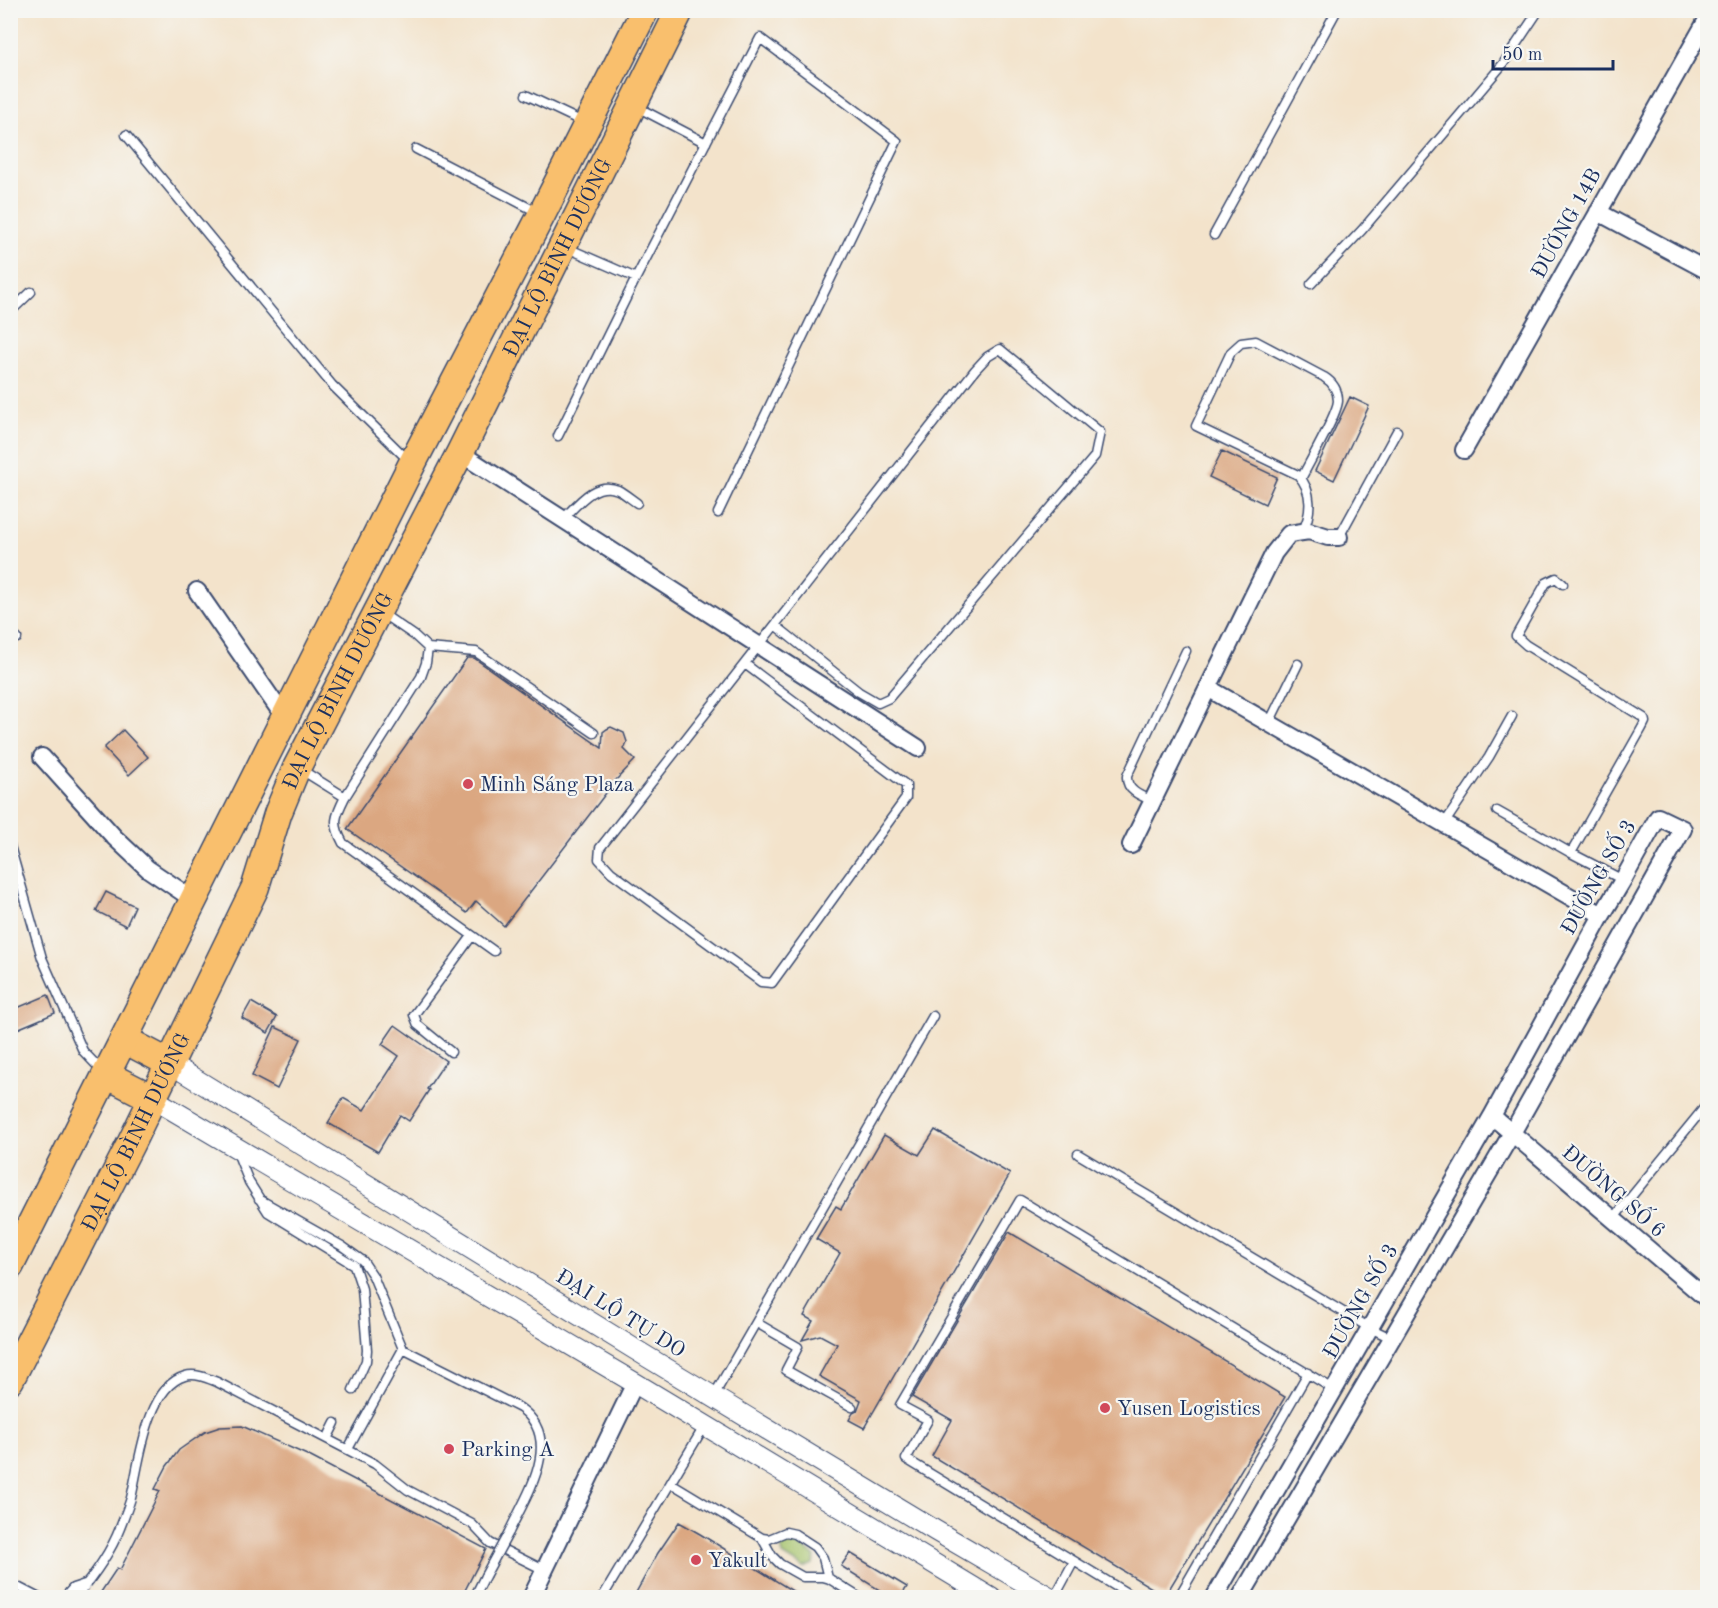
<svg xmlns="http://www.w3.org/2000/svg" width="1718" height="1608" font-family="'Old Standard TT',serif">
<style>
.green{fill:#a5c269;stroke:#607864;stroke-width:1.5}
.building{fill:#dba781}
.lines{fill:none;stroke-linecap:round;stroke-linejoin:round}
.service-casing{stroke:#3b4a6e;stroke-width:11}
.minor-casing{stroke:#3b4a6e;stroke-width:20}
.tertiary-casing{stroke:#3b4a6e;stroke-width:22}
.trunk-casing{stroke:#3b4a6e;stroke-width:30}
.service{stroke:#fff;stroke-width:8}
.minor{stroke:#fff;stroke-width:16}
.tertiary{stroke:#fff;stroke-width:20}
.trunk{stroke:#f9bf6d;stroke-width:27}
.service-bridge-casing{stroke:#3b4a6e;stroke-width:11;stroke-linecap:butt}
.service-bridge{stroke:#fff;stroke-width:8}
.poi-dot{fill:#d1495b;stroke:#f6f6f2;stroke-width:2}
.labels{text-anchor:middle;stroke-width:4.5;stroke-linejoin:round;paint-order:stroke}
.street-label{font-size:21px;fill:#1b2f5e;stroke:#f6f6f2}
.poi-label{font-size:21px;fill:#1b2f5e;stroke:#f6f6f2;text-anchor:start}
</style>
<rect width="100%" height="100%" fill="#f6f6f2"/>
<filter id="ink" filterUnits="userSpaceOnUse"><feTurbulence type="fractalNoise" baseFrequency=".0167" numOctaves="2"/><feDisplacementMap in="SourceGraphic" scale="12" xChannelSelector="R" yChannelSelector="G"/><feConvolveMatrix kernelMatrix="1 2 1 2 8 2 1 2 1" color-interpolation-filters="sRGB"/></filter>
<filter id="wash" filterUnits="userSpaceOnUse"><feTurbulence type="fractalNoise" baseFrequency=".008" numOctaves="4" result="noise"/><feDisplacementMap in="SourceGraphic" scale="24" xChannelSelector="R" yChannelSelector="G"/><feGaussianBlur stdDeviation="1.35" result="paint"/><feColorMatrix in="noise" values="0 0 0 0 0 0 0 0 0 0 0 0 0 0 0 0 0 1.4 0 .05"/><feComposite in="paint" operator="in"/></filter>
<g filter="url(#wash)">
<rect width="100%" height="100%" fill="#f3e3cb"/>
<path class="green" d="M787,1540l19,9 9,8 -2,7 -9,4 -21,-13 -2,-8 4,-6z"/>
<g id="blocks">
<path class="building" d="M1350,397l19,9 -35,74 -19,-9z
M1222,451l55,26 -12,27 -56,-27z
M467,658h7l128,90 1,-16 4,-3 4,-2 13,6 3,9 -3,7 11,11 -19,20 -112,146 -28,-25 -9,12 -120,-84z
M123,730l25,27 -19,18 -25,-27z
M106,892l29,14 -9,20 -30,-15z
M48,995l7,18 -45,19v-21z
M251,1002l26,15 -9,16 -26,-15z
M395,1025l51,36 -19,28 2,1 -20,31 -9,-6 -22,37 -50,-29 15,-25 21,12 35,-54 -17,-12z
M275,1027l26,12 -24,50 -25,-13z
M935,1130l75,44 -146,254 -15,-8 4,-7 4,-2 4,-11 -42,-24 18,-32 -17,-9 -18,5 11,-19 -9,-5 36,-63 -24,-14 20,-33 5,3 43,-74 35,20z
M1009,1232l276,165 -120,199 -233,-140 20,-36 -40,-23z
M242,1426l65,29 179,94 -25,49h-364l20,-30 3,2 40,-79 -5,-2 12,-23 12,-16 26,-18 15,-5z
M679,1522l21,12 104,64h-171l25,-45z
M850,1553l57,34 -7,11h-8l-51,-32z"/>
</g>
</g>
<g filter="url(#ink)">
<use href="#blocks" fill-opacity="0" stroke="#3b4a6e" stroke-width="1.5"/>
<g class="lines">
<g class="service-casing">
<path id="service" d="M526,95l59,28
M637,107l69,36
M126,135l206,250 77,76
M416,149l123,64
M1214,235l123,-225
M565,247l71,31
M1311,284l51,-54 141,-166 36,-54
M10,312l21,-20
M558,436l78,-158 124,-240 137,103 -179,372
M1301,479c8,-16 36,-64 37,-78 0,-11 -6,-19 -14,-24l-68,-36 -15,2 -10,9 -35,74 102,49c15,16 14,39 4,57
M563,519c14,-14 32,-39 55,-29 6,3 13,9 19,13
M1339,537l58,-106
M1563,584l-7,-6 -10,5 -30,53 10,9 118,73 1,4 -3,6 -71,125 52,27
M380,612l35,24 13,12 -2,15 -5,14 -76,120c-10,20 -13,26 -2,46l151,108
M10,640l7,-2
M428,648l48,4 118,81
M745,664l161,121v13l-134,185 -11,-1 -150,-110 -12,-13 1,-11 375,-478 12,-13 13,-8 100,83 -5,24 -206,242 -11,5 -19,-11 -84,-67
M1269,723l29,-59
M300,769l45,28
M1153,801c-12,-5 -27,-10 -26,-25l59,-125
M1497,811l74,42
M1444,824l45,-67 23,-41
M10,846l32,112 41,93 21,22
M451,1052l-33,-27 -4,-10 58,-79
M237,1152l12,30 19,30 86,53 8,24 5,61 -1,11 -13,29
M1078,1154l292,174 21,10
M259,1199l83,47 21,15 10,15 30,73 117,59c45,31 6,88 -11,124
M1613,1219l95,-116
M757,1323l41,24 -12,23 66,37
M713,1397l220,-381
M327,1439l8,-16
M348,1449l55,-100
M671,1483l91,55 7,1 17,-7 9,2 20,13 8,11 5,20 32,20
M762,1538l10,18 8,8 23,13h20l7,2
M1074,1561l61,37
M10,1583l29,15
M64,1598l9,-10 12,-4
M75,1598c18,-21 35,-44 45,-70 4,-10 8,-20 11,-30 8,-32 15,-111 54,-122 11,-3 22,2 32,6l158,82 33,26 64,34 18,19 54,27
M474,1598l11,-22
M602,1598l103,-173
M1054,1598l20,-37 -168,-102 22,-39 -28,-15 120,-205 315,190
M1178,1598l130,-225"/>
</g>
<g class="minor-casing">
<path id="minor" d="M1598,212l110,59
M1464,450l244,-432
M460,453l458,295
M197,591l88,127
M1208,688l394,227
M42,757l73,81 33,31 46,31
M1131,845l143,-292 15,-19 20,-3 19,6h11
M1492,1116l216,184
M531,1598l104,-215
M1214,1598l278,-482 110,-201 21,-35 35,-63 25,12 -171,304 -272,465"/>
</g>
<g class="tertiary-casing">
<path id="tertiary" d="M169,1063l480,295 287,173 115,67
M152,1098l483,285 356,215"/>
</g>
<g class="trunk-casing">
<g id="trunk">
<path d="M125,1040l44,23"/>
<path d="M107,1075l45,23"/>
<path d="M10,1266l402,-802 130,-250 103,-204"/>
<path id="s1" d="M10,1380l121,-237 124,-255 23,-75 19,-46 163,-314 220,-443"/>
</g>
</g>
<use href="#service" class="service"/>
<use href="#minor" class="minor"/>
<use href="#tertiary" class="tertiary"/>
<use href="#trunk" class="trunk"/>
<g class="service-bridge-casing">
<path id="service-bridge" d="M485,1576l24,-44"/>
</g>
<use href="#service-bridge" class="service-bridge"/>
</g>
</g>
<g class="poi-dot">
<circle cx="468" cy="784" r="6"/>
<circle cx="1105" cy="1408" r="6"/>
<circle cx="449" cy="1449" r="6"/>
<circle cx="696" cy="1560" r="6"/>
</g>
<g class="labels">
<g class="street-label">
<text transform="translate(1566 223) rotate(-61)" y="7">ĐƯỜNG 14B</text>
<text dy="7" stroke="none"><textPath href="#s1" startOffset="1250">ĐẠI LỘ BÌNH DƯƠNG</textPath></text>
<text dy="7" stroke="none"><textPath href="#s1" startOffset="764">ĐẠI LỘ BÌNH DƯƠNG</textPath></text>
<text transform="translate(1598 877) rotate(-60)" y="7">ĐƯỜNG SỐ 3</text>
<text dy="7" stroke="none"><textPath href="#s1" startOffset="278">ĐẠI LỘ BÌNH DƯƠNG</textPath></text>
<text transform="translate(1614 1191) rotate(41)" y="7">ĐƯỜNG SỐ 6</text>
<text transform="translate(1360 1301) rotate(-60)" y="7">ĐƯỜNG SỐ 3</text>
<text transform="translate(621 1313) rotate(32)" y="7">ĐẠI LỘ TỰ DO</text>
</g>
<g class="poi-label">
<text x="480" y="791">Minh Sáng Plaza</text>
<text x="1117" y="1415">Yusen Logistics</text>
<text x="461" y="1456">Parking A</text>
<text x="708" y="1567">Yakult</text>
</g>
</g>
<rect width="1718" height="1608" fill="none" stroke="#f6f6f2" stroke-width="36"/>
<path d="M1493 60v9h120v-9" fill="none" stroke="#1b2f5e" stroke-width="3"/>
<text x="1502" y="60" font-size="18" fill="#1b2f5e" stroke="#f6f6f2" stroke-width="4.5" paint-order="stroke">50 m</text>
</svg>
